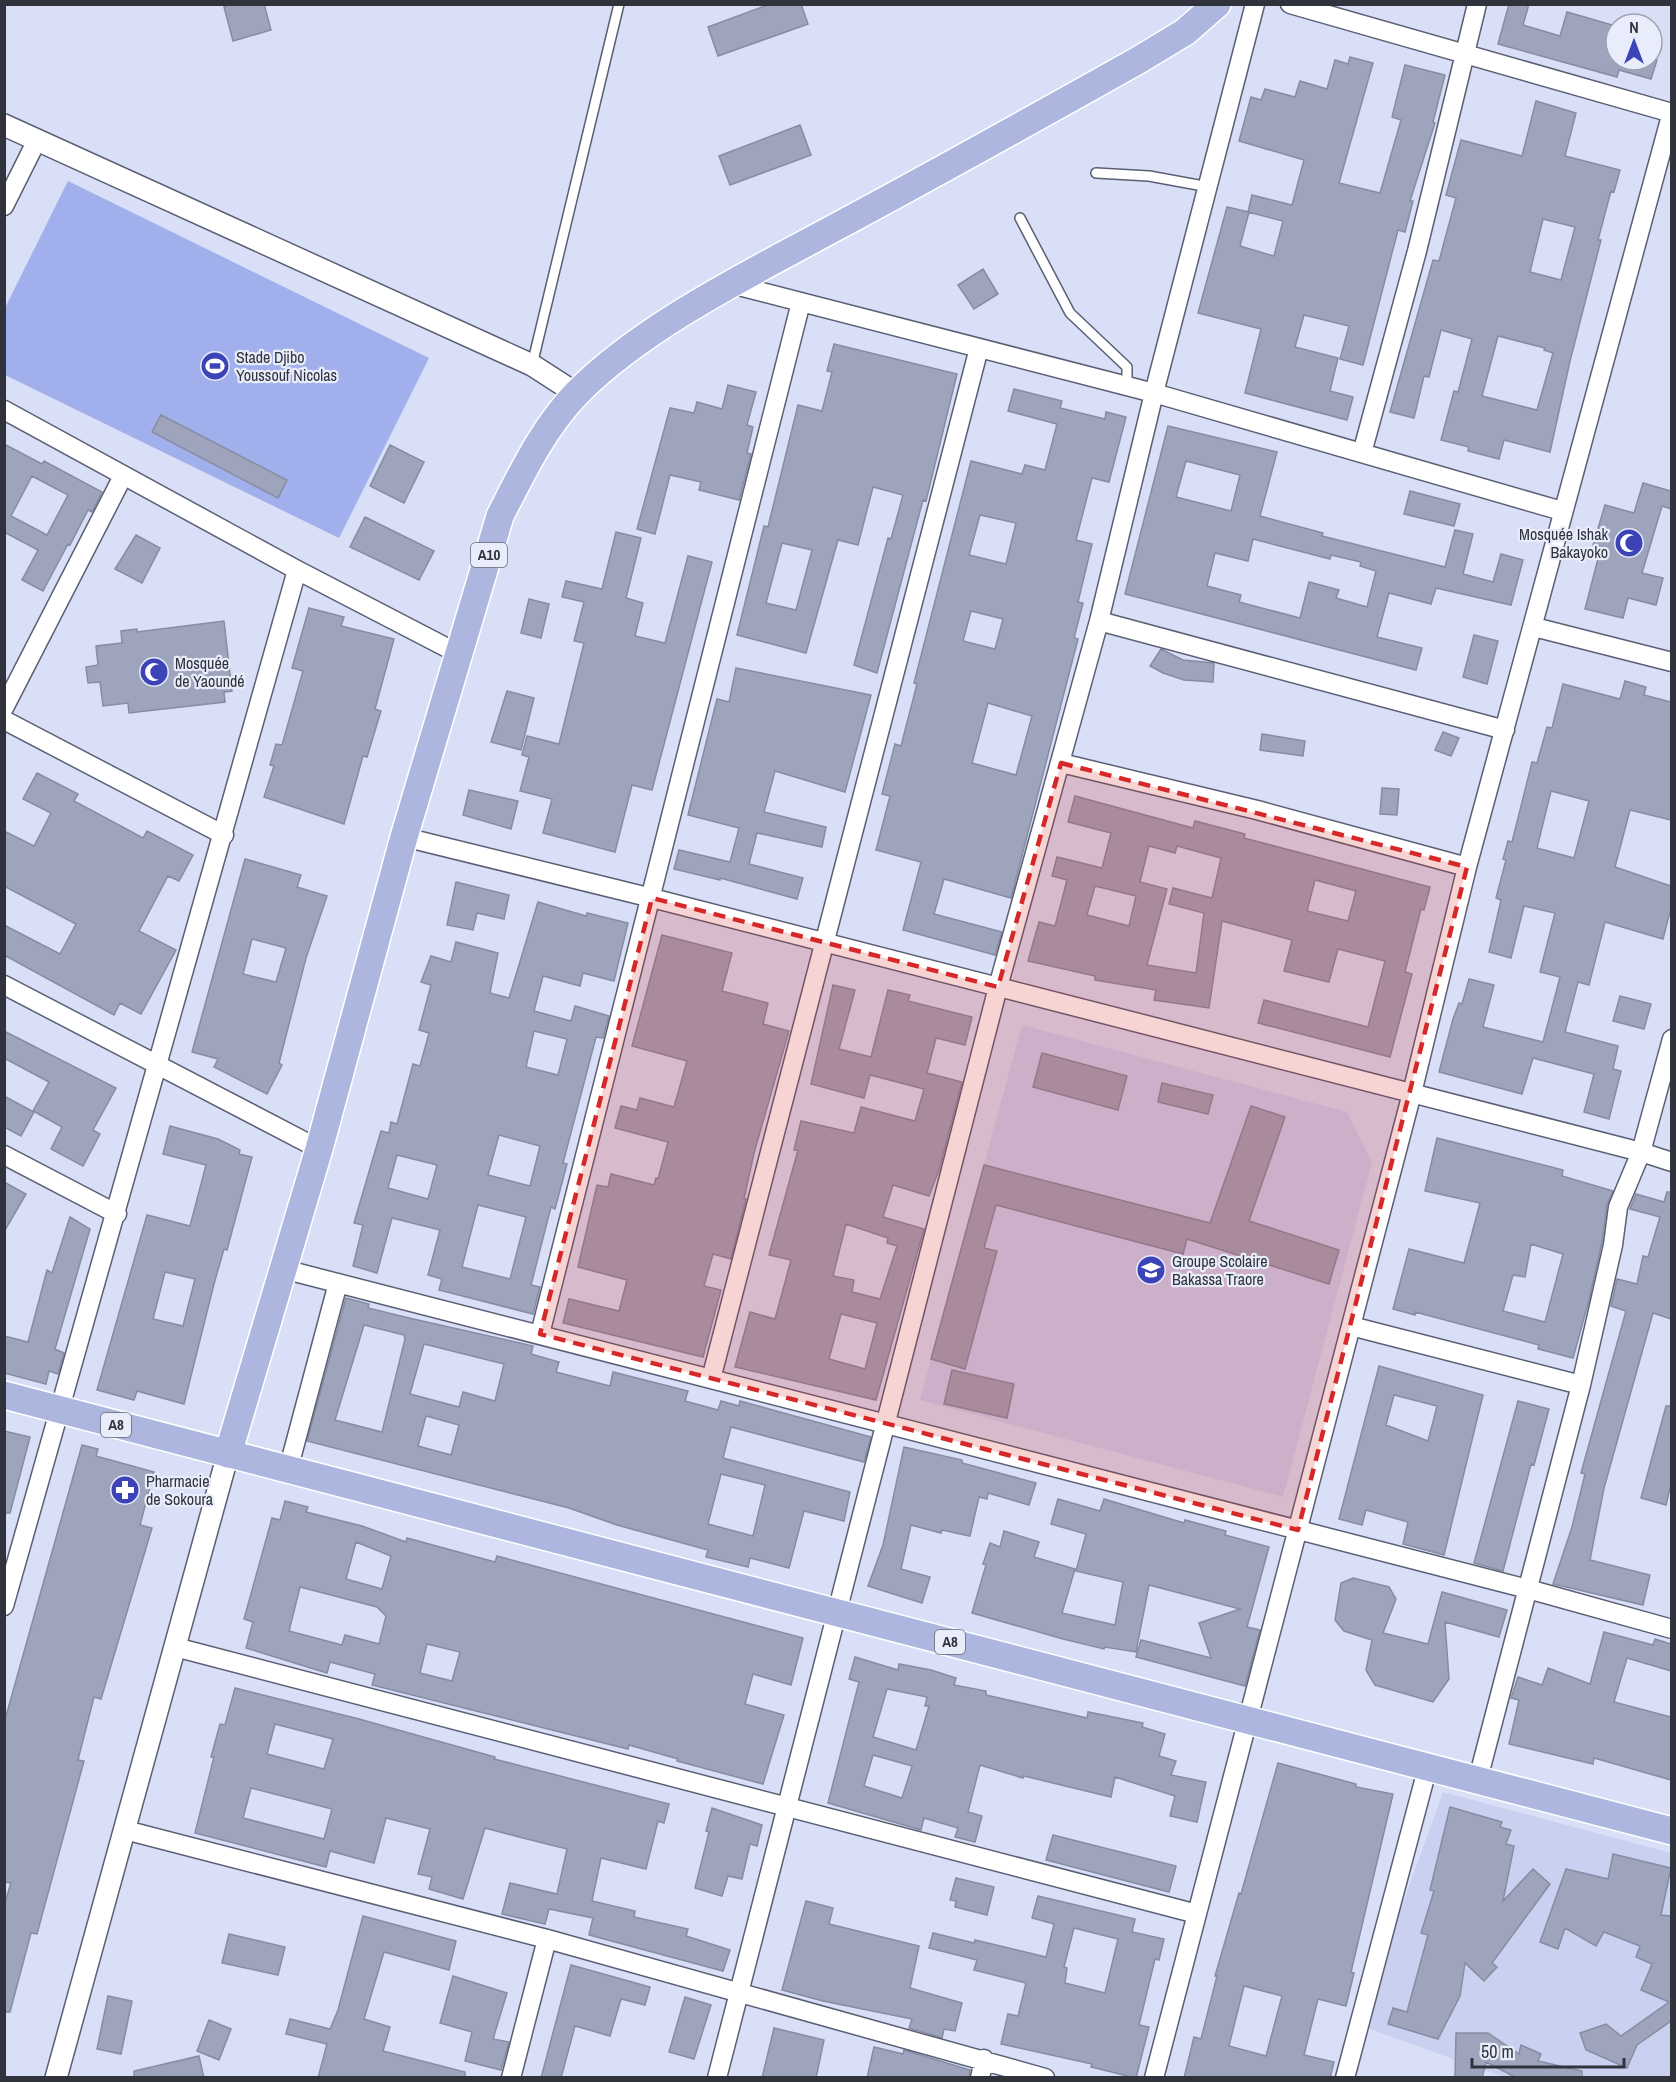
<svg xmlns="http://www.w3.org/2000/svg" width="1676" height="2082" font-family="'Archivo Narrow',sans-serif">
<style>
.built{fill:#cad1f0}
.green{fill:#a1b0ec}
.building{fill:#9ea4bb;stroke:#868ca1;stroke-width:1.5;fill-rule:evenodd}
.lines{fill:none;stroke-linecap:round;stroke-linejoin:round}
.service-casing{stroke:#5a5f74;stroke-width:12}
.minor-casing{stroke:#5a5f74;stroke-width:21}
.tertiary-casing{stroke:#5a5f74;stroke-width:24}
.primary-casing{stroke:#fff;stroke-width:30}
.service{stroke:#fff;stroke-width:9}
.minor{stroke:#fff;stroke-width:18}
.tertiary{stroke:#fff;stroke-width:21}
.primary{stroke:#acb6df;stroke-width:27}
.marked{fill:#d62828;fill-opacity:0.2;stroke:#d62828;stroke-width:4.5;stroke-dasharray:12 8;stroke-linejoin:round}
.labels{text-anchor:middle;stroke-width:4.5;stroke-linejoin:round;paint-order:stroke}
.shield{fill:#e9edfb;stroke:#686b75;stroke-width:1.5}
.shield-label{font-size:15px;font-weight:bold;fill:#30333c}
.poi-label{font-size:16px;fill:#30333c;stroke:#e9edfb;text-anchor:start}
</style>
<rect width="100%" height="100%" fill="#d9dff7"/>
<path class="built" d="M1022,1025l325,87 25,50 -89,335 -363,-97z
M1443,1792l228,61v224h-168l-144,-52z"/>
<path class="green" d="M68,181l361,177 -90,180 -334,-163 -1,-65z"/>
<path class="building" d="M232,4h32l7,26 -38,11 -9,-34z
M770,4h31l7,20 -90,32 -10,-29z
M1509,4h20l-6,21 37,11 7,-24 49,14v34h41l-6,19 -32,-9 -2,7 -119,-33z
M1350,57l23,6 -34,120 41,10 21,-73 -9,-3 13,-52 40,10 -12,47 2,1 -25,78h3l-8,31 -7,-2 -35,135 -23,-6 9,-33 -45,-11 -9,32 43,11 -8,33 23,6 -6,23 -102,-27 16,-64 -63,-16 29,-106 22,5 -9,34 34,10 9,-35 -35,-9 4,-17 40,10 12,-45 -65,-19 12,-44 10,3 4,-11 30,8 5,-16 27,8 8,-29 13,4z
M1536,101l40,12 -11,43 55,14 -6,22 -3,-1 -13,49h3l-31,121 -20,91 -46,-12 -5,19 -31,-8 1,-4 -28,-7 13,-49 4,1 14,-53 -31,-9 -12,47 -5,-1 -10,42 -24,-6 43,-152 6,1 17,-63 -10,-3 15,-55 61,16zM1543,219l32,8 -14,53 -31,-8zM1498,336l47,12 -1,2 9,3 -16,57 -55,-14z
M800,125l11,30 -81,30 -11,-29z
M983,269l15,25 -24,15 -16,-24z
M834,344l123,30 -31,127 -3,-1 -46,173 -23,-8 34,-127 3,1 12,-44 -30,-8 -15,58 -20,-5 -32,113 -69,-18 27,-109 4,1 30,-122 24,6 10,-39 -5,-1zM782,543l30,7 -16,60 -30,-7z
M728,385l28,7 -9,33 6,2 -6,26 4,1 -12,46 -40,-10 2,-8 -31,-7 -15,59 -18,-5 33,-121 24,5 3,-11 25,7z
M1014,389l48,12 -2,7 45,11 1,-7 20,5 -17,65 -17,-4 -16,62 16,4 -14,58 5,1 -9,35 4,1 -67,259 -67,-19 -10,35 68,18 -7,23 -92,-25 18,-68 -45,-12 14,-54 -8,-2 13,-50 6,2 16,-62 -3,-1 57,-222 51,13 3,-9 20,5 12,-46 -49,-13zM980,515l36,8 -10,41 -37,-9zM971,611l32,8 -8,30 -32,-8zM988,703l44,13 -16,59 -44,-12z
M161,415l126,65 -9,18 -126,-66z
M1168,426l109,26 -17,64 63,17 -1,3 123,31 10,-37 18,4 -10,40 30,8 8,-28 22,6 -12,45 -75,-17 -5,16 -42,-11 -12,44 45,11 -6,22 -291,-76zM1186,461l54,14 -9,36 -55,-14zM1253,539l77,20 1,-4 30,7 -1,4 16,5 -9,36 -31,-9 3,-8 -30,-8 -9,36 -61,-16 2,-7 -34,-9 8,-33 33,8z
M4,444l38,20 2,-3 58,31 -10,20 -4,-2 -18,35 -2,-1 -25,47 -21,-11 16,-30 -34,-18zM32,476l36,19 -21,40 -36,-19z
M390,445l34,17 -20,41 -34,-17z
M1643,483l28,8v18l-9,-3 -20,67 21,5 -7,27 -28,-7 -5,20 -38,-9 16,-62 -8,-2 12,-40 29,8z
M1410,491l50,13 -6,22 -50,-12z
M365,517l69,34 -15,29 -69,-33z
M616,532l25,6 -15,60 17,5 -8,33 30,7 23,-87 24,6 -60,228 -20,-5 -17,67 -72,-19 9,-34 -32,-8 9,-34 -7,-2 5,-19 32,8 25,-101 -10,-2 10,-39 -22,-5 4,-16 36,8z
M136,535l24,13 -18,35 -27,-14z
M529,599l20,5 -8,34 -20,-5z
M309,608l35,9 -3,9 53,13 -19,70 6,2 -14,46 -4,-1 -19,68 -80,-27 10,-31 -4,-1 6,-21 6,1 21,-74 -11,-3z
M224,621l8,70 -8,1 1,10 -96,11 -1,-10 -25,3 -3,-24 -12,1 -2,-16 12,-2 -2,-19 26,-3 -1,-12 16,-2v3z
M1474,635l24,6 -11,43 -24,-7z
M1161,649l22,11 31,3 -1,19 -29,-2 -21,-7 -13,-7z
M736,668l135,27 -26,97 -70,-21 -11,41 62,15 -4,20 -65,-14 -8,31 54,14 -6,21 -77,-21v2l-46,-11 5,-19 51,12 9,-34 -51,-13 29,-116 12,3z
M1625,681l21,6 -2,8 27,7v118l-41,-10 -15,57 56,19v22l-8,31 -58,-17 -16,63 -11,-3 -13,50 53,14 -5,23 8,2 -12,48 -25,-7 10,-38 -61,-16 -11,36 -83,-22 14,-53 6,-16 3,1 7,-25 25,6 -11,42 60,15 17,-65 -20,-5 15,-59 -31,-7 -13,52 -22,-6 12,-52 -5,-2 10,-38 -3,-1 5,-18 4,1 20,-80 5,1 10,-36 5,1 11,-44 57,15zM1551,791l38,10 -15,57 -37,-10z
M507,691l27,7 -13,52 -30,-8z
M1443,732l16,6 -8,18 -16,-6z
M1262,734l43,7 -2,15 -43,-6z
M37,773l41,21 -4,7 69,37 4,-7 46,24 -14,26 -11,-5 -29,55 37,19 -35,64 -21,-11 -6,12 -110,-60v-30l56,29 16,-30 -72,-38v-55l30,15 17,-33 -28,-14z
M1382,788l17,1 -2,26 -17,-1z
M469,790l49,11 -7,28 -48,-14z
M1075,796l118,32 2,-7 50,13 -1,4 186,49 -6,23 -3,-1 -16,63 7,2 -22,83 -132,-34 6,-23 104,27 17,-66 -47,-12 -9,33 -45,-11 8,-31 -70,-19 -13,87 -55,-8 2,-10 -61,-10v-4l-67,-15 11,-39 16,4 12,-46 -15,-4 5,-19 45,11 9,-35 -43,-11zM1149,846l26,7 2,-7 44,12 -9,40 -39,-10 -4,16 35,9 -8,60 -49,-8 20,-76 -27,-7zM1315,880l41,11 -8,30 -41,-10zM1095,886l41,10 -7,30 -42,-11z
M245,859l56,16 -4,12 30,9 -21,62 -27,105 3,2 -15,29 -53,-27 4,-8 -26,-7zM252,939l34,9 -10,34 -33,-8z
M456,882l53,13 -5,24 -27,-6 -4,17 -26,-5z
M538,902l48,14 1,-3 41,10 -14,58 -31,-8 -3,13 -37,-10 -9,35 37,10 4,-15 34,10 -6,22 -7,-1 -33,126 4,1 -12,45 -4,-2 -20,78 9,2 -7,27 -94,-24 3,-11 -14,-4 12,-45 -48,-12 -15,55 -24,-7 10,-41 -9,-2 27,-92 8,2 2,-11 6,2 16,-60 7,2 9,-33 -10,-3 12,-45 -10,-3 10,-26 20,6 5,-20 42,11 -8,40 19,5zM534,1031l33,8 -9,36 -32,-8zM499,1135l41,11 -10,40 -42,-11zM397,1155l40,10 -9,34 -40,-11zM478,1205l48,12 -16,62 -48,-12z
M662,935l70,18 -10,38 46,12 -5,21 26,7 -35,122 -10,46h2l-15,60 -18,-5 -9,32 17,4 -18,67 -140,-34 6,-24 50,12 8,-31 -49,-13 19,-82 11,2 3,-13 43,11 2,-7 2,1 10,-37 -53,-14 6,-22 16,4 3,-12 34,9 13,-46 -55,-15z
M833,985l22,5 -16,59 32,8 17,-67 22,5 -2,6 64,16 -7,28 -29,-7 -9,35 35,9 -23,88 -10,26 -36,-11 -10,32 41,12 -48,171 -141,-33 15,-55 25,7 16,-59 -22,-5 29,-105h-4l7,-29 53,12 7,-26 54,14 9,-32 -54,-14 -6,23 -53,-14zM846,1224l42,14 -1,5 10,3 -17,53 -28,-7 2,-12 -21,-4zM841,1314l36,9 -12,46 -36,-10z
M1620,996l31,8 -7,25 -31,-8z
M4,1031l112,57 -23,42 7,4 -17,32 -32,-17 11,-22 -29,-16 16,-29 -45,-24z
M1042,1053l85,23 -9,34 -85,-23z
M1162,1083l51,12 -5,19 -50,-12z
M4,1096l30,16 -13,24 -17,-9z
M1251,1106l34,11 -36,104 90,29 -10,34 -142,-45 -4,15 -187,-49 -12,43 13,3 -32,118 -34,-10 53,-194 226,58z
M170,1126l48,13 22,11 -1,4 13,3 -25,93 -3,-1 -10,35 -30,120 -47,-13 -3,9 -37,-10 50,-175 43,11 16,-61 -43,-11zM165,1272l30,7 -12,47 -30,-7z
M1437,1138l126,32 -1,6 51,15 -6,14 -5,37 -13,58 -16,58 -35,-9 1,-4 -124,-33v3l-22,-6 16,-60 55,14 16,-60 -55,-12zM1531,1244l32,10 -18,68 -42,-11 10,-36 12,2z
M4,1182l22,12 -22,38z
M1667,1192h4v127l-18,-6 -49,175 -14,72 60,15 -7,30 -90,-21 19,-57 13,-53 -4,-1 45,-162 -15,-5 6,-27 20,5 6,-28 5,1 12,-40 -30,-8 6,-15 28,8z
M70,1217l20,12 -35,120 9,4 -6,21 -9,-3 -3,13 -42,-11v-37l24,6 19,-72 5,3z
M346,1298l23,6 -1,4 41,10 124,28 -2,8 28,8 -3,10 54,14 3,-14 75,19 -3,10 33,9 3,-9 18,5 1,-5 131,36 -7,25 -133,-35 -8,31 127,34 -6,29 -40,-10 -15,57 -39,-10 -2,9 -42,-10 2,-7 -91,-25 -48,-17 -262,-67zM364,1325l40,10 1,4 -23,93 -47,-12zM424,1344l80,20 -9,37 -32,-9 -4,15 -49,-13zM426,1416l33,9 -8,30 -33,-9zM721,1474l44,11 -12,51 -45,-12z
M1379,1366l104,29 -39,160 -41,-11 5,-22 -42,-12 -4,15 -23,-6zM1394,1395l43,11 -9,35 -42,-16z
M952,1370l62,14 -7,34 -63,-14z
M1518,1401l31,8 -15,56 -3,-1 -28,107 -29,-8z
M1666,1406h5v78l-5,21 -25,-7z
M4,1431l26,6 -20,76h-6z
M82,1445l16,4 -2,7 58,16 -14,53 12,3 -51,171 -7,-2 -16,63 6,1 -47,173 -6,-1 -21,79h-6v-107l7,-22 -7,-1v-159z
M904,1447l58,13v3l74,20 -7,22 -41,-12 -1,6 -8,-2 -9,39 -28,-6 -1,3 -30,-8 -10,44 29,8 -8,26 -54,-17 15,-41z
M1058,1499l42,12 4,-12 80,24 1,-3 41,11 -1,4 44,12 -22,80 13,3 -15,56 -109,-29 5,-17 70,18 -12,-35 41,-14 -91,-24 -13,67 -31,-5 -1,2 -41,-10 -91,-26 14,-48 -3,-1 7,-21 10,4 4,-16 35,11 -5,15 41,12 -13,44 53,12 8,-43 -47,-11 10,-37 -35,-10z
M285,1501l23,6 -2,5 56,14 44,16 1,-4 88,24 2,-6 306,82 -12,47 -38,-11 -8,30 39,11 -21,69 -86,-23 1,-2 -49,-14 -1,4 -256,-64 3,-11 -45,-12 -3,11 -81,-25 7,-26 -9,-3 5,-18 23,-83 8,2zM356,1542l35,14 -9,33 -36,-10zM300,1587l77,20 9,9 -7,28 -34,-9 -3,10 -53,-14zM427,1644l33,8 -8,29 -32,-8z
M1353,1578l36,9 7,12 -13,34 45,11 14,-52 65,18 -8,27 -54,-15 4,57 -16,23 -58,-17 -9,-15 6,-30 -28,-9 -9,-11 6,-37z
M1604,1632l49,13 2,-6 16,5v27l-44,-13 -13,44 57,15v63l-77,-22 -1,6 -84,-20 10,-44 -8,-2 7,-21 24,8 6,-17 42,16z
M855,1657l43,13 1,-6 32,6 25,8 -2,7 32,6v4l101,23 1,-6 55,11 -1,4 23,7 -6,22 17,5 -5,14 35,7 -9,40 -27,-6 5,-20 -60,-19 -4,20 -87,-21 -1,2 -43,-13 -12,47 14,4 -7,26 -20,-5 3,-9 -34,-10 -3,12 -93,-27 31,-121 -10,-3zM887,1689l40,8 -2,9h4l-13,44 -43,-13zM873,1755l39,11 -10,32 -38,-12z
M235,1688l124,31 136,38 -1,2 175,45 -5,19 -6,-2 -12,48 -45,-11 -9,43 43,10 -1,6 54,12 -2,7 44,14 -7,21 -134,-36 4,-17 -44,-9 -4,15 -43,-10 8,-31 47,11 10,-45 -48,-12 -34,-9 -22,71 -34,-10 3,-12 -14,-3 12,-45 -44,-11 -12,45 -44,-12 -4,16 -131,-34 19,-76h-3l9,-33 5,1zM275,1724l58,15 -9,30 -57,-15zM251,1788l81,21 -8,30 -81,-21z
M1278,1763l78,21v3l37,7 -42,178 3,1 -8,33 -28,-7 -14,56 30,7 -4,16h-146l10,-41 7,2 16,-63h-2l24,-83 2,1zM1244,1986l38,10 -16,60 -37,-10z
M1450,1807l52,15 -2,5 11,3 -5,14 8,2 -11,55 30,-32 17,15 -58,79 5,4 -13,14 -19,-18 -5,33 -22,43 -50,-15 5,-16 14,4 21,-77 -7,-2 13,-42 -4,-1z
M712,1808l50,17 -5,21 -7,-2 -8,35 -14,-3 -6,20 -27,-8 14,-56 -3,-1z
M1053,1835l123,31 -7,26 -123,-32z
M1613,1854l58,14 -10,47 10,1v105l-34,24 -10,23 -41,-18 -6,-17 26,-9 15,12 48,-34 -28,-12 11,-26 -16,-7 4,-11 -36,-14 -8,14 -31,-18 -7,21 -18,-7 26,-73 42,10z
M956,1878l38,9 -7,28 -32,-8 1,-6 -6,-1z
M1038,1896l97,23 -3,13 32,7 -5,21 -4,-1 -16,66 10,2 -13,51 -45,-11 1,-3 -91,-20 7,-30 10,2 8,-33 -52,-13 3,-10 -48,-12 4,-15 41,10 1,-3 71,17 8,-33 -22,-6zM1074,1928l44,11 -13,54 -40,-10 2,-15 -3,-1z
M806,1901l27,7 -4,16 90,22 -9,42 52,15 -7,28 -11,-2 -2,9 -33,-10 3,-9 -89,-18 -41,-11z
M363,1916l93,25 -7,29 -65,-18 -20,67 26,8 -7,24 82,21v6h-147l9,-34 -41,-10 4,-15 40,10 8,-19z
M229,1934l56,13 -7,28 -56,-12z
M571,1965l79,22 -5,18 -24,-6 -11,37 -35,-10 -14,52h-20z
M453,1976l54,17 -14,46 16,3 -8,28 -36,-9 7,-29 -32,-9z
M108,1996l24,5 -11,53 -24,-5z
M685,1997l26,8 -17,54 -25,-7z
M209,2020l22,9 -12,31 -22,-9z
M774,2028l50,12 -8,38h-54z
M1456,2033h32l31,21 2,-9 20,9 -3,7 44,10v7h-65l-31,-16 -4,16h-27z
M874,2047l29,7 1,-4 66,20 -1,8h-102z
M199,2056l5,22h-70v-7z"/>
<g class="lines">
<g class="service-casing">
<path id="service" d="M1096,173l53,3 60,11
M1020,218l50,95 57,54v19
M532,365l87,-361"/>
</g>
<g class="minor-casing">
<path id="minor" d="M1290,4l382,109
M4,206l33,-66
M731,284l423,109 408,118
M4,410l293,160 162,84
M1362,453l55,-202 60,-247
M1099,621l406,109
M1534,627l138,35
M4,708l119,-232
M4,720l220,115
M1061,763l196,47 210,57
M404,837l248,61 989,254 31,10
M4,985l315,164
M4,1155l113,59
M283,1269l1245,320 144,40
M1351,1326l230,59
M540,1334l261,-1032
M711,1379l268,-1031
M288,1470l50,-187
M4,1606l293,-1036
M175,1647l1022,267
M1478,1779l103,-394 32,-140 5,-38 23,-55 31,-113
M125,1830l422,109 498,139
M511,2078l36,-139
M717,2078l281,-1091 101,-366 55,-228 101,-389
M980,2078l4,-19
M1154,2078l258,-985 55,-226 205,-755
M1345,2078l83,-312"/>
</g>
<g class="tertiary-casing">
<path id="tertiary" d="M4,125l528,240 45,29
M56,2078l172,-624"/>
</g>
<g class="primary-casing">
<path id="primary" d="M4,1395l1668,436
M228,1454l91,-305 85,-312 96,-321c22,-43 43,-88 77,-123 66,-67 176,-121 259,-166 101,-54 201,-110 301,-166l48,-29 32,-28"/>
</g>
<use href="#service" class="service"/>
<use href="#minor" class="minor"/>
<use href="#tertiary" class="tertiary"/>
<use href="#primary" class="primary"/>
</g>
<path class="marked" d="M1061,763l406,104 -169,663 -758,-196 112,-436 346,89z"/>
<defs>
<g id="stadium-disc" transform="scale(1.5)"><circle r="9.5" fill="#3b43b7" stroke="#e9edfb"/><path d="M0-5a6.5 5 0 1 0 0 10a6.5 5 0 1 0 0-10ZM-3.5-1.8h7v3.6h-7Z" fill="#fff"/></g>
<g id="mosque-disc" transform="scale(1.5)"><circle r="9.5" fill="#3b43b7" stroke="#e9edfb"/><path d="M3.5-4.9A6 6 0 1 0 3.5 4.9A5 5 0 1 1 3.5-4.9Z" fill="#fff"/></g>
<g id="school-disc" transform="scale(1.5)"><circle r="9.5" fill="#3b43b7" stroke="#e9edfb"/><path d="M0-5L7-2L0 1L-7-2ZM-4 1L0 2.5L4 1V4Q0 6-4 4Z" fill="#fff"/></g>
<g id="pharmacy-disc" transform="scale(1.5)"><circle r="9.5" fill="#3b43b7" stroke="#e9edfb"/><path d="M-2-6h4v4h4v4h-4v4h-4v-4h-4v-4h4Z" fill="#fff"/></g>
</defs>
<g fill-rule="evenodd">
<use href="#stadium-disc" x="215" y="366"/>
<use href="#mosque-disc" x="1629" y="543"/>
<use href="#mosque-disc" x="154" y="672"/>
<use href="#school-disc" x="1151" y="1270"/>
<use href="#pharmacy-disc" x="125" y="1490"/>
</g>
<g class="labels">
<g class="shield">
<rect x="471" y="543" width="36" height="24" rx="4.5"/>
<rect x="101" y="1413" width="30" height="24" rx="4.5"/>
<rect x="935" y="1630" width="30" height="24" rx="4.5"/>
</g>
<g class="shield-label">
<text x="489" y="560">A10</text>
<text x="116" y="1430">A8</text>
<text x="950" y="1647">A8</text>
</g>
<g class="poi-label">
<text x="236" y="363">Stade Djibo<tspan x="236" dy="18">Youssouf Nicolas</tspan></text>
<text x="1608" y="540" text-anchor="end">Mosquée Ishak<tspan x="1608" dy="18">Bakayoko</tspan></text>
<text x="175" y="669">Mosquée<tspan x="175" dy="18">de Yaoundé</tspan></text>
<text x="1172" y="1267">Groupe Scolaire<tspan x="1172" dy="18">Bakassa Traore</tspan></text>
<text x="146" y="1487">Pharmacie<tspan x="146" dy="18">de Sokoura</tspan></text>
</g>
</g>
<rect width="1676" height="2082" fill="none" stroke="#30333c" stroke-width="12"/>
<g transform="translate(1634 42)"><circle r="28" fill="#e9edfb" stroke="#9fa3af" stroke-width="1.5"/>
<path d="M0-4.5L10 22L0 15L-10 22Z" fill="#3b43b7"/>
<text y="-9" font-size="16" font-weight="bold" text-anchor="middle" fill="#30333c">N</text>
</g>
<path d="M1472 2058v9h152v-9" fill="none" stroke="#30333c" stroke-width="3"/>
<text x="1481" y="2058" font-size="18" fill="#30333c" stroke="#e9edfb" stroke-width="4.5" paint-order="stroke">50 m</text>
</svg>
